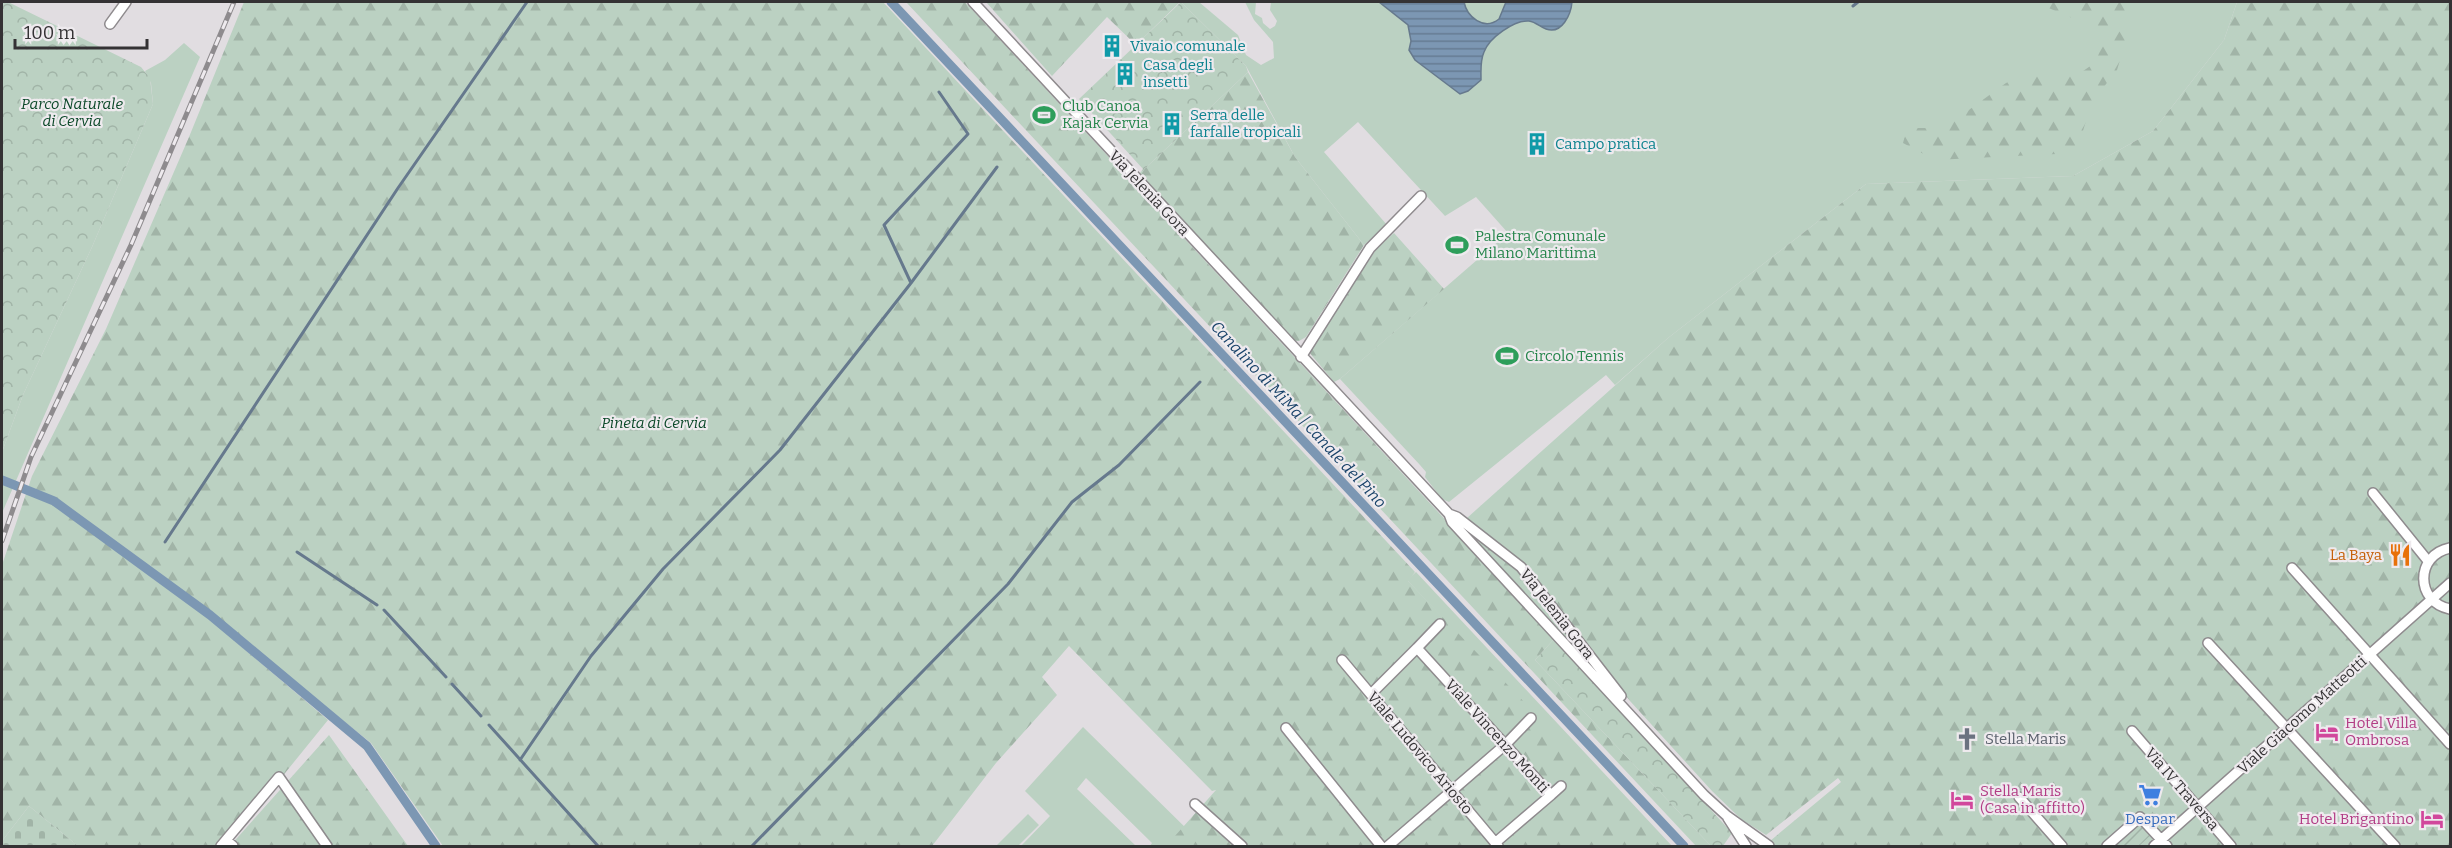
<svg xmlns="http://www.w3.org/2000/svg" width="2452" height="848" font-family="Bitter,serif">
<style>
.grass{fill:#bbd1c2}
.forest{fill:url(#forest-firs)}
.cemetery{fill:url(#cemetery-stones)}
.park{fill:url(#park-crowns)}
.garden{fill:url(#garden-furrows)}
.water{fill:url(#water-rules);stroke:#66798d;stroke-width:1.5}
.lines{fill:none;stroke-linecap:round;stroke-linejoin:round}
.stream{stroke:#66798d;stroke-width:3}
.canal{stroke:#7c97b3;stroke-width:9}
.minor-casing{stroke:#8f8b8e;stroke-width:12}
.minor{stroke:#fff;stroke-width:9}
.rail-casing{stroke:#8e8b8e;stroke-width:5}
.rail{stroke:#eeeaee;stroke-width:3;stroke-dasharray:9;stroke-linecap:butt}
.labels{text-anchor:middle;stroke-width:4.5;stroke-linejoin:round;paint-order:stroke}
.culture-label{font-size:15px;fill:#0d838f;stroke:#eeeaee;text-anchor:start}
.park-label{font-size:15px;font-style:italic;fill:#0a4828;stroke:#eeeaee}
.leisure-label{font-size:15px;fill:#27864d;stroke:#eeeaee;text-anchor:start}
.street-label{font-size:15px;fill:#343234;stroke:#eeeaee}
.food-label{font-size:15px;fill:#c56008;stroke:#eeeaee;text-anchor:end}
.hotel-label{font-size:15px;fill:#b23c85;stroke:#eeeaee;text-anchor:start}
.worship-label{font-size:15px;fill:#5b616d;stroke:#eeeaee;text-anchor:start}
.shop-label{font-size:15px;fill:#366cbe;stroke:#eeeaee}
.water-label{font-size:16px;font-style:italic;fill:#184269;stroke:#eeeaee}
</style>
<defs>
<pattern id="forest-firs" width="22" height="20" patternUnits="userSpaceOnUse" patternTransform="scale(1.5)"><rect width="22" height="20" fill="#bbd1c2"/><path d="M5 1l3.5 6h-7zM16 11l3.5 6h-7z" fill="#a1b4a7"/></pattern>
<pattern id="cemetery-stones" width="16" height="16" patternUnits="userSpaceOnUse" patternTransform="scale(1.5)"><rect width="16" height="16" fill="#bbd1c2"/><path d="M2 7V4a2 2 0 0 1 4 0v3zM10 15v-3a2 2 0 0 1 4 0v3z" fill="#a1b4a7"/></pattern>
<pattern id="park-crowns" width="20" height="18" patternUnits="userSpaceOnUse" patternTransform="scale(1.5)"><rect width="20" height="18" fill="#bbd1c2"/><path d="M2 6a3 3 0 1 1 6 0M12 15a3 3 0 1 1 6 0" fill="none" stroke="#a1b4a7"/></pattern>
<pattern id="garden-furrows" width="10" height="10" patternUnits="userSpaceOnUse" patternTransform="scale(1.5)"><rect width="10" height="10" fill="#bbd1c2"/><path d="M-1 1l2-2M0 10L10 0M9 11l2-2" fill="none" stroke="#a1b4a7"/></pattern>
<pattern id="water-rules" width="6" height="5" patternUnits="userSpaceOnUse" patternTransform="scale(1.5)"><rect width="6" height="5" fill="#7c97b3"/><path d="M0 2.5h6" fill="none" stroke="#667c92"/></pattern>
</defs>
<rect width="100%" height="100%" fill="#e1dde1"/>
<path class="grass" d="M1181,2h18l39,33 8,20 15,10 13,-7 -1,-16 -19,-22 -9,-18h11l-1,12 7,4 1,5 7,6 5,-3 2,-5 -7,-11 1,-8h966l-13,38 -71,91 -80,45 -207,8 -198,154 -53,47 -9,-10 -157,127 -7,-3 -17,-22 1,-5 -6,-7 -80,-86 168,-146 -32,-36 -31,19 -87,-94 -34,30 63,73 -23,20 -69,-88 -49,-91z
M184,43l16,14 -198,456v-61l21,-57 69,-148 61,-143 -2,-21 -6,-12 20,-11z
M1416,572l256,274h-15l-250,-266z
M1083,727l109,107 -13,12h-29l2,-3 -66,-65 -9,11 59,57h-115l29,-30 -25,-25z
M1028,814l11,11 -21,21h-22z"/>
<path class="forest" d="M244,2h639l532,570 -7,9 254,265h-496l50,-56 -4,1 -143,-145 -27,31 15,18 -61,68 -64,83h-489l-72,-103 -131,-105 -4,4 92,78 -102,126h-148l-49,-40 -27,35v-276l30,-89 74,-147 83,-192z
M906,2h59l590,636 -20,22 176,186h-15z
M986,2h194l-44,43 -29,-28 -55,59z
M2044,2h52l16,3 5,-3h18l2,2 -20,66 -25,32 -16,51 -141,7 -32,-17 4,-15h37l62,-45 29,-14 41,7 20,-14 5,-16 -15,-22 -42,-18z
M2237,2h213v844h-686l77,-64 -3,-4 -72,57 -25,-16 -29,-28 -82,-90 -108,-139 -55,-44 201,-180 198,-154 207,-8 80,-45 71,-91z
M1248,72l47,85 69,88 -58,92 -7,4h-4l-156,-167z
M1394,233l50,56 -104,90 -6,3 -25,-30 68,-104z
M1457,520l63,53 92,117 -154,-166z
M329,735l79,111h-178z"/>
<path class="cemetery" d="M29,806l49,40h-76v-5z"/>
<path class="park" d="M2,2h6l133,65 9,11 3,26 -61,143 -69,148 -21,57z
M1181,2l65,64 2,6 -109,102 4,-5 -64,-70z
M1555,638l177,195 -9,13h-12l-176,-186z"/>
<path class="garden" d="M2140,824l11,11 -12,11h-24z"/>
<path class="water" d="M1379,2h85c3,15 20,29 35,17l7,-17h66c-1,12 -10,33 -26,27 -6,-2 -10,-7 -17,-8 -15,-1 -40,17 -45,31 -4,9 -3,18 -3,28l-13,11 -8,3 -45,-34 -6,-10 2,-9 -3,-16z"/>
<g class="lines">
<path class="stream" d="M1853,6l5,-4
M911,283l-27,-58 84,-91 -29,-42
M165,542l233,-354 129,-186
M297,552l80,53
M384,610l62,67
M452,684l29,32
M489,725l109,121
M520,760l71,-104 72,-87 117,-119 131,-167 86,-116
M752,846l256,-262 64,-82 47,-37 81,-83"/>
<path class="canal" d="M891,2l793,844
M2,480l52,21 156,114 157,131 69,100"/>
<g class="minor-casing">
<path id="minor" d="M973,2l476,512 3,8 252,273 23,21 42,30
M110,24l16,-22
M1301,357l69,-109 51,-52
M2373,493l55,68
M1449,514l8,3 64,50 100,129
M2450,548c-35,7 -35,54 0,61
M2292,568l158,176
M2208,643l187,203
M1417,648l23,-24
M1342,660l156,186
M1371,694l46,-46 134,147 -56,48
M1286,728l95,118
M2132,731l99,115
M1551,795l10,-9
M2019,797l43,49
M1195,804l47,42
M1728,818l18,28
M226,840l53,-63 48,69
M221,846l5,-6 7,6
M1388,846l118,-102 25,-26
M2107,846l33,-29 27,29
M2154,846l296,-263"/>
</g>
<use href="#minor" class="minor"/>
<g class="rail-casing">
<path id="rail" d="M2,541l29,-84 100,-212 103,-243"/>
</g>
<use href="#rail" class="rail"/>
</g>
<defs>
<g id="building-bare" transform="scale(1.8)"><path d="M-4-6H4V6H1V3H-1V6H-4ZM-2.5-4.3h1.7v1.8h-1.7ZM.8-4.3h1.7v1.8H.8ZM-2.5-1h1.7V.8h-1.7ZM.8-1h1.7V.8H.8Z" fill="#0f9aa8" stroke="#eeeaee" stroke-width="2.5" paint-order="stroke"/></g>
<g id="stadium-bare" transform="scale(1.8)"><path d="M0-5a6.5 5 0 1 0 0 10a6.5 5 0 1 0 0-10ZM-3.5-1.8h7v3.6h-7Z" fill="#2e9e5b" stroke="#eeeaee" stroke-width="2.5" paint-order="stroke"/></g>
<g id="restaurant-bare" transform="scale(1.8)"><path d="M-5-6h1v4h1v-4h1v4h1v-4h1v5L-1.5 .5V6h-2V.5L-5-1ZM5-6V6H3V1.5H1.5Q1.5-4 5-6Z" fill="#e8710a" stroke="#eeeaee" stroke-width="2.5" paint-order="stroke"/></g>
<g id="hotel-bare" transform="scale(1.8)"><path d="M-6-4.5h1.5V1H6V5H4.5V3h-9V5H-6ZM-4 0a1.8 1.8 0 1 1 3.6 0ZM.5 0V-2.5h3Q6-2.5 6 0Z" fill="#d1479c" stroke="#eeeaee" stroke-width="2.5" paint-order="stroke"/></g>
<g id="church-bare" transform="scale(1.8)"><path d="M-1.2-6h2.4v3.5h3.3v2.4h-3.3V6h-2.4V-.1h-3.3v-2.4h3.3Z" fill="#6b7280" stroke="#eeeaee" stroke-width="2.5" paint-order="stroke"/></g>
<g id="supermarket-bare" transform="scale(1.8)"><path d="M-6-5.5h2.5l.6 2H6L4.5 2H-2.5L-4.4-4H-6ZM-1.5 3.2a1.3 1.3 0 1 0 .1 0ZM3 3.2a1.3 1.3 0 1 0 .1 0Z" fill="#3f7fe0" stroke="#eeeaee" stroke-width="2.5" paint-order="stroke"/></g>
</defs>
<g fill-rule="evenodd">
<use href="#building-bare" x="1112" y="46"/>
<use href="#building-bare" x="1125" y="74"/>
<use href="#stadium-bare" x="1044" y="115"/>
<use href="#building-bare" x="1172" y="124"/>
<use href="#building-bare" x="1537" y="144"/>
<use href="#stadium-bare" x="1457" y="245"/>
<use href="#stadium-bare" x="1507" y="356"/>
<use href="#restaurant-bare" x="2400" y="555"/>
<use href="#hotel-bare" x="2327" y="732"/>
<use href="#church-bare" x="1967" y="739"/>
<use href="#supermarket-bare" x="2150" y="795"/>
<use href="#hotel-bare" x="1962" y="800"/>
<use href="#hotel-bare" x="2432" y="819"/>
</g>
<g class="labels">
<g class="culture-label">
<text x="1130" y="51">Vivaio comunale</text>
<text x="1143" y="70">Casa degli<tspan x="1143" dy="17">insetti</tspan></text>
<text x="1190" y="120">Serra delle<tspan x="1190" dy="17">farfalle tropicali</tspan></text>
<text x="1555" y="149">Campo pratica</text>
</g>
<g class="park-label">
<text x="72" y="109">Parco Naturale<tspan x="72" dy="17">di Cervia</tspan></text>
<text x="654" y="428">Pineta di Cervia</text>
</g>
<g class="leisure-label">
<text x="1062" y="111">Club Canoa<tspan x="1062" dy="17">Kajak Cervia</tspan></text>
<text x="1475" y="241">Palestra Comunale<tspan x="1475" dy="17">Milano Marittima</tspan></text>
<text x="1525" y="361">Circolo Tennis</text>
</g>
<g class="street-label">
<text transform="translate(1149 193) rotate(47)" y="5">Via Jelenia Gora</text>
<text transform="translate(1557 614) rotate(52)" y="5">Via Jelenia Gora</text>
<text transform="translate(2302 715) rotate(-42)" y="5">Viale Giacomo Matteotti</text>
<text transform="translate(1497 736) rotate(48)" y="5">Viale Vincenzo Monti</text>
<text transform="translate(1420 753) rotate(50)" y="5">Viale Ludovico Ariosto</text>
<text transform="translate(2182 789) rotate(49)" y="5">Via IV Traversa</text>
</g>
<g class="food-label">
<text x="2382" y="560">La Baya</text>
</g>
<g class="hotel-label">
<text x="2345" y="728">Hotel Villa<tspan x="2345" dy="17">Ombrosa</tspan></text>
<text x="1980" y="796">Stella Maris<tspan x="1980" dy="17">(Casa in affitto)</tspan></text>
<text x="2414" y="824" text-anchor="end">Hotel Brigantino</text>
</g>
<g class="worship-label">
<text x="1985" y="744">Stella Maris</text>
</g>
<g class="shop-label">
<text x="2150" y="824">Despar</text>
</g>
<g class="water-label">
<text transform="translate(1299 414) rotate(47)" y="6">Canalino di MiMa | Canale del Pino</text>
</g>
</g>
<rect width="2452" height="848" fill="none" stroke="#343234" stroke-width="6"/>
<path d="M15 39v9h132v-9" fill="none" stroke="#343234" stroke-width="3"/>
<text x="24" y="39" font-size="18" fill="#343234" stroke="#eeeaee" stroke-width="4.5" paint-order="stroke">100 m</text>
</svg>
